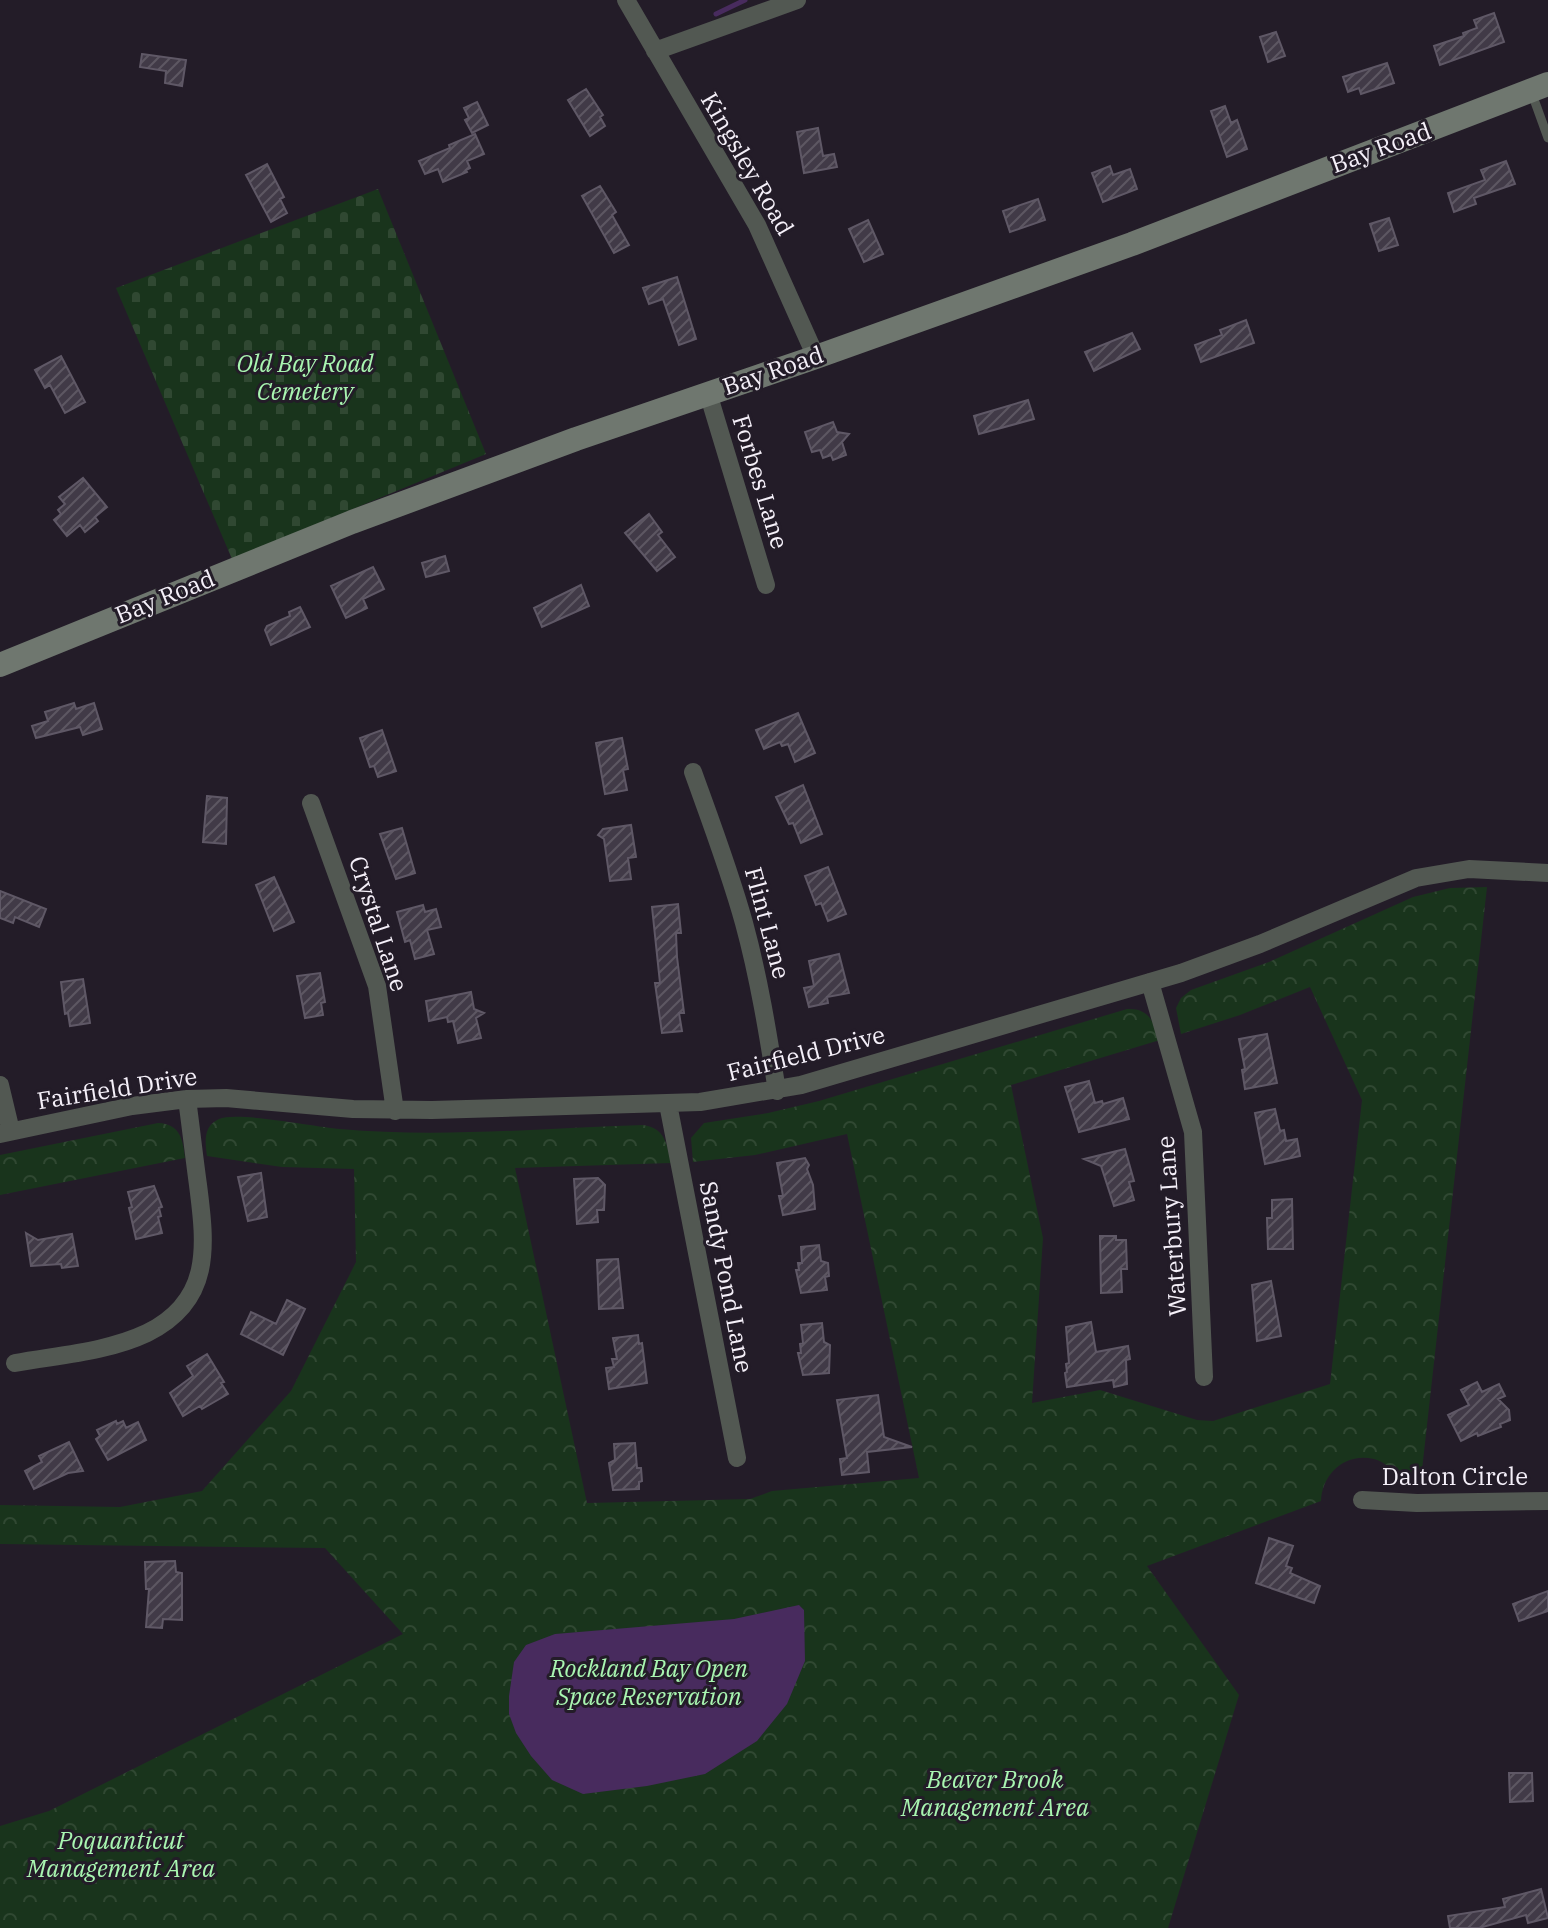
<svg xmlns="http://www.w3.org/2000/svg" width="1548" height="1928" font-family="'IBM Plex Serif',serif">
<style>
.forest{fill:url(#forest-crowns)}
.cemetery{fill:url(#cemetery-stones)}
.water{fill:#482b5e}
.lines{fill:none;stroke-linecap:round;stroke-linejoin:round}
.stream{stroke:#482b5e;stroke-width:5}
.building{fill:url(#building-hatch);stroke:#5f5866;stroke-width:2}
.lane{stroke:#525852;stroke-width:9}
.street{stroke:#525852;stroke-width:18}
.secondary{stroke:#6f776f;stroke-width:24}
.labels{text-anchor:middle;stroke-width:6;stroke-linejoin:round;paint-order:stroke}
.street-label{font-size:24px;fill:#f5f0f9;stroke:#231c28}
.park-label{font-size:24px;font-style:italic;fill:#a9f6b1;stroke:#231c28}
</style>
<defs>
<pattern id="forest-crowns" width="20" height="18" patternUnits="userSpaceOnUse" patternTransform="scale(2)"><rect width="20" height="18" fill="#19341c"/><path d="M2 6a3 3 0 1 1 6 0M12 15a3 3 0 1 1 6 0" fill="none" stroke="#304832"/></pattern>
<pattern id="cemetery-stones" width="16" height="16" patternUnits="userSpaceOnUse" patternTransform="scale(2)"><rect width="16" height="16" fill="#19341c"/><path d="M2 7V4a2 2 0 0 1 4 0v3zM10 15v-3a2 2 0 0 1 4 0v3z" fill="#304832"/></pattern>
<pattern id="building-hatch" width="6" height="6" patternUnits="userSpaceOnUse" patternTransform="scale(2)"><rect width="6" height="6" fill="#413a47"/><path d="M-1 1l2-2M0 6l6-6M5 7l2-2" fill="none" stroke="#5d5762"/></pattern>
</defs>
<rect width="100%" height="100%" fill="#231c28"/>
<path class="forest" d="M1487,887l-66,592c-9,-2 -18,-3 -25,-7 -8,-5 -13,-11 -22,-13 -29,-7 -52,15 -53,42l-174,65 92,129 -71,233h-1168v-102l49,-15 354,-177 -78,-86 -325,-4v-39l120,2 82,-16 89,-100 65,-129 -2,-93 -72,-2 -75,-11c-2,-14 -4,-30 12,-37 18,-8 97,8 121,10 100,9 203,-1 303,-4 22,3 24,19 28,38l-156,5 72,335 163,-4 22,-8 147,-13 -72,-344 -92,21 -62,7 -2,-24 13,-15 64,-10 51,-12 308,-92c22,-1 26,12 33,31l-149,45 32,153 -11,165 68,-13 97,30 16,1 117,-37 32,-284 -52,-113 -70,28 -59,19 -5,-26 5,-10 10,-8 78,-28 144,-65 37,-9z
M158,1123c22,1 25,16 27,35l-185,37v-40z"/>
<path class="cemetery" d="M378,189l108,265 -254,105 -116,-271z"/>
<path class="water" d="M799,1605l5,5 1,51 -18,43 -30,37 -52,33 -58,12 -64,8 -31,-14 -21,-24 -15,-23 -7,-19v-18l5,-34 12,-17 29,-11 179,-15z"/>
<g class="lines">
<path class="stream" d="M716,14l29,-14"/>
</g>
<path class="building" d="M1494,13l10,29 -64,23 -6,-19 30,-10 -1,-3 14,-5 -3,-8z
M1276,32l9,24 -17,6 -8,-25z
M142,54l44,6 -4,26 -17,-3 1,-12 -26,-4z
M1387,63l7,20 -33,11 -2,-6 -11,4 -5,-15z
M586,89l17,26 -3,2 5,9 -15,10 -22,-36z
M477,102l11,23 -16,8 -7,-13 4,-2 -5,-10z
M1225,106l6,17 6,-3 10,29 -20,8 -16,-46z
M818,128l5,28 11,-2 3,13 -33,6 -7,-41z
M475,134l9,20 -17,7 3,7 -4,2 1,2 -24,10 -5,-13 -13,5 -6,-13 31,-13 -1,-3z
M1506,161l9,23 -41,14 2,6 -22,8 -6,-19 37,-13 -4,-10z
M267,164l17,33 -4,2 7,14 -16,9 -25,-47z
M1110,166l3,9 17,-6 7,20 -34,13 -11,-29z
M600,186l16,26 -4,3 17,30 -15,8 -32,-57z
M1038,199l7,21 -35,12 -7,-21z
M1389,218l9,27 -19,6 -9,-27z
M868,220l15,34 -19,8 -15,-33z
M677,277l19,62 -17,6 -16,-46 -14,5 -6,-16z
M1246,320l8,23 -53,19 -6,-17 27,-10 -2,-5z
M1132,333l8,16 -46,22 -9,-19z
M61,356l24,46 -20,11 -15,-28 -5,3 -10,-18z
M1028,400l6,19 -55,15 -5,-18z
M833,422l4,10 12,2 -7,8 4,13 -13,5 -2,-5 -8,3 -3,-8 -8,2 -7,-20z
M83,478l24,29 -12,10 3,4 -13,11 -5,-7 -13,11 -13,-16 7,-6 -3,-4 7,-6 -6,-7z
M649,514l13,18 -4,3 17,22 -18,14 -32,-38z
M445,556l4,15 -23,6 -4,-14z
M373,567l11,22 -21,10 4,9 -21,10 -15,-32z
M581,585l8,21 -47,21 -8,-19z
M300,607l10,20 -39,18 -6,-15 2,-4 23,-10 -1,-4z
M74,703l2,6 18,-6 8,26 -19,6 -3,-8 -44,11 -4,-12 16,-5 -3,-9z
M798,713l17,40 -20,9 -7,-18 -6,2 -2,-4 -16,7 -8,-19z
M382,730l14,41 -18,6 -4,-11 -4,1 -10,-29z
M622,738l6,31 -5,1 4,20 -22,4 -9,-51z
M803,785l19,49 -21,9 -8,-20 -4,1 -13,-27z
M207,796l20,2 -1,46 -23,-2z
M631,825l5,32 -8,1 3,21 -21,2 -6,-42 -6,-4 5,-6z
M402,828l13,45 -19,6 -16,-45z
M828,867l18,47 -18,7 -7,-18 -5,2 -11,-29z
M274,877l20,45 -20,9 -18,-46z
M0,891l46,18 -7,18 -24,-10 -2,6 -13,-5z
M678,904l3,29h-5l1,24 7,56h-5l3,18 -20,2 -7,-50h5l-8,-76z
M423,905l2,7 11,-3 5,18 -14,3 7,24 -19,5 -5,-19 -5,2 -8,-30z
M839,954l10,39 -22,4 1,6 -19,4 -5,-19 10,-2 -5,-25z
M320,973l5,29 -4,1 2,12 -18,3 -8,-42z
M83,979l7,44 -20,3 -2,-13 -3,1 -4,-32z
M471,992l3,17 10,4 -8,5 5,20 -23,5 -5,-22 -5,1 -1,-5 -18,4 -3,-20z
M1267,1034l10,49 -32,6 -3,-19 3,-1 -6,-30z
M1089,1081l6,22 7,-2 1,3 20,-6 6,21 -50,13 -14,-45z
M1275,1109l5,22 4,-1 2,11 11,-2 3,17 -35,8 -10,-51z
M1125,1149l9,32 -5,1 5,18 -20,6 -13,-40 -17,-7z
M805,1158l4,7 -2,4 6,16 2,24 -32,6 -4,-19h4l-6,-33z
M261,1173l6,44 -19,4 -10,-44z
M598,1178l7,7 -1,25h-7l1,12 -21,2 -3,-45z
M154,1186l8,21 -3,1 2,8 -3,1 4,16 -26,6 -7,-31 3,-1 -4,-15z
M1292,1199l1,50h-25l-1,-31h5v-18z
M26,1233l12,7 34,-6 6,32 -16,2 -1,-4 -30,2z
M1100,1236h16v4h10l1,29h-6l1,23 -21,1z
M819,1245l2,16 7,2 1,13 -4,1 2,13 -26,3 -5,-23h3l-1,-7h4l-1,-16z
M618,1259l5,49 -24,1 -2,-49z
M1271,1281l10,55 -24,5 -5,-56z
M287,1300l18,9 -22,46 -42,-21 10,-22 25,12z
M1091,1322l5,30 32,-6 2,13 -4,1 1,24 -13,3 -1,-7 -46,7 -2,-14 2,-1 -1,-8 3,-1 -3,-36z
M822,1323l2,19 6,3 -1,28 -26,2 -5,-22h3l-1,-9 3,-1 -2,-18z
M638,1335l1,9 3,-1 5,40 -38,6 -3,-21 8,-1 -2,-8h5l-4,-21z
M207,1354l17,28 -3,1 7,11 -26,15 -2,-3 -17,10 -13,-23 23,-17 -6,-10z
M1477,1382l5,10 17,-8 6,12 -7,3 11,11 1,10 -10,4 1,3 -23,9 -1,-3 -16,8 -13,-26 21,-10 -8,-15z
M878,1395l6,42 28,10 -45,5 2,20 -27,3 -2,-16 7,-1 -10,-58z
M116,1421l1,3 6,-3 3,7 12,-6 8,18 -38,20 -12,-21 4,-3 -3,-6z
M69,1442l14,29 -15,2 -34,16 -9,-18 17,-9 -3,-6z
M635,1443l2,25h4l1,13 -3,1v7l-26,1 -4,-27 6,-3 -1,-16z
M1269,1538l24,8 -7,20 6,2 -2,5 30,13 -6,17 -58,-20z
M175,1561l1,11 6,1v47l-19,-1 -1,9 -16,-1 3,-38h-3l-1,-27z
M1548,1591v20l-29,10 -6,-17z
M1509,1773h23l1,28 -23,1z
M1541,1889l7,29 -20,5 -2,-8 -47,13h-29l-2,-12 57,-9 -2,-8z"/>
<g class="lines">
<path class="lane" d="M1531,91l17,47"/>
<path class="street" d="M626,0l131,225 59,132
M655,51l142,-51
M708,393l58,192
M693,772c18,50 37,100 51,151 15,55 24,111 33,168
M311,803l66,183 18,125
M1150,982l43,150 11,245
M0,1085l11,46
M668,1104l69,354
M0,1134l132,-28 55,-7 39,-1 127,11 79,1 268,-8 101,-17 380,-112 79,-29 156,-66 53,-9 79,4
M15,1363c43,-8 92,-11 132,-30 65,-32 59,-86 51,-148 -4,-29 -7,-57 -11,-86
M1362,1500l55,3 131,-2"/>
<path class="secondary" d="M0,665l352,-143 224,-83 240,-82 316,-113 416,-160"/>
</g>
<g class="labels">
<g class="street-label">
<text transform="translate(1381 148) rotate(-20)" y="8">Bay Road</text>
<text transform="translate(747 164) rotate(60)" y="8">Kingsley Road</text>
<text transform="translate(773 371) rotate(-19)" y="8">Bay Road</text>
<text transform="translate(760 482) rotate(73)" y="8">Forbes Lane</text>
<text transform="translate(165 597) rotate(-22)" y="8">Bay Road</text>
<text transform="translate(767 923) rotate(75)" y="8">Flint Lane</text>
<text transform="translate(378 924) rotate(72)" y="8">Crystal Lane</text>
<text transform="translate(806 1054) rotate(-14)" y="8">Fairfield Drive</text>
<text transform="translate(117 1089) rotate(-9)" y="8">Fairfield Drive</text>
<text transform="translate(1172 1226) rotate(-94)" y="8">Waterbury Lane</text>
<text transform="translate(726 1277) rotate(79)" y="8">Sandy Pond Lane</text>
<text x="1455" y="1485">Dalton Circle</text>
</g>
<g class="park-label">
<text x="305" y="372">Old Bay Road<tspan x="305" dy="28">Cemetery</tspan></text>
<text x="649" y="1677">Rockland Bay Open<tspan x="649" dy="28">Space Reservation</tspan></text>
<text x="995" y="1788">Beaver Brook<tspan x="995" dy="28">Management Area</tspan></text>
<text x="121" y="1849">Poquanticut<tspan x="121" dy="28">Management Area</tspan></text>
</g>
</g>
</svg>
